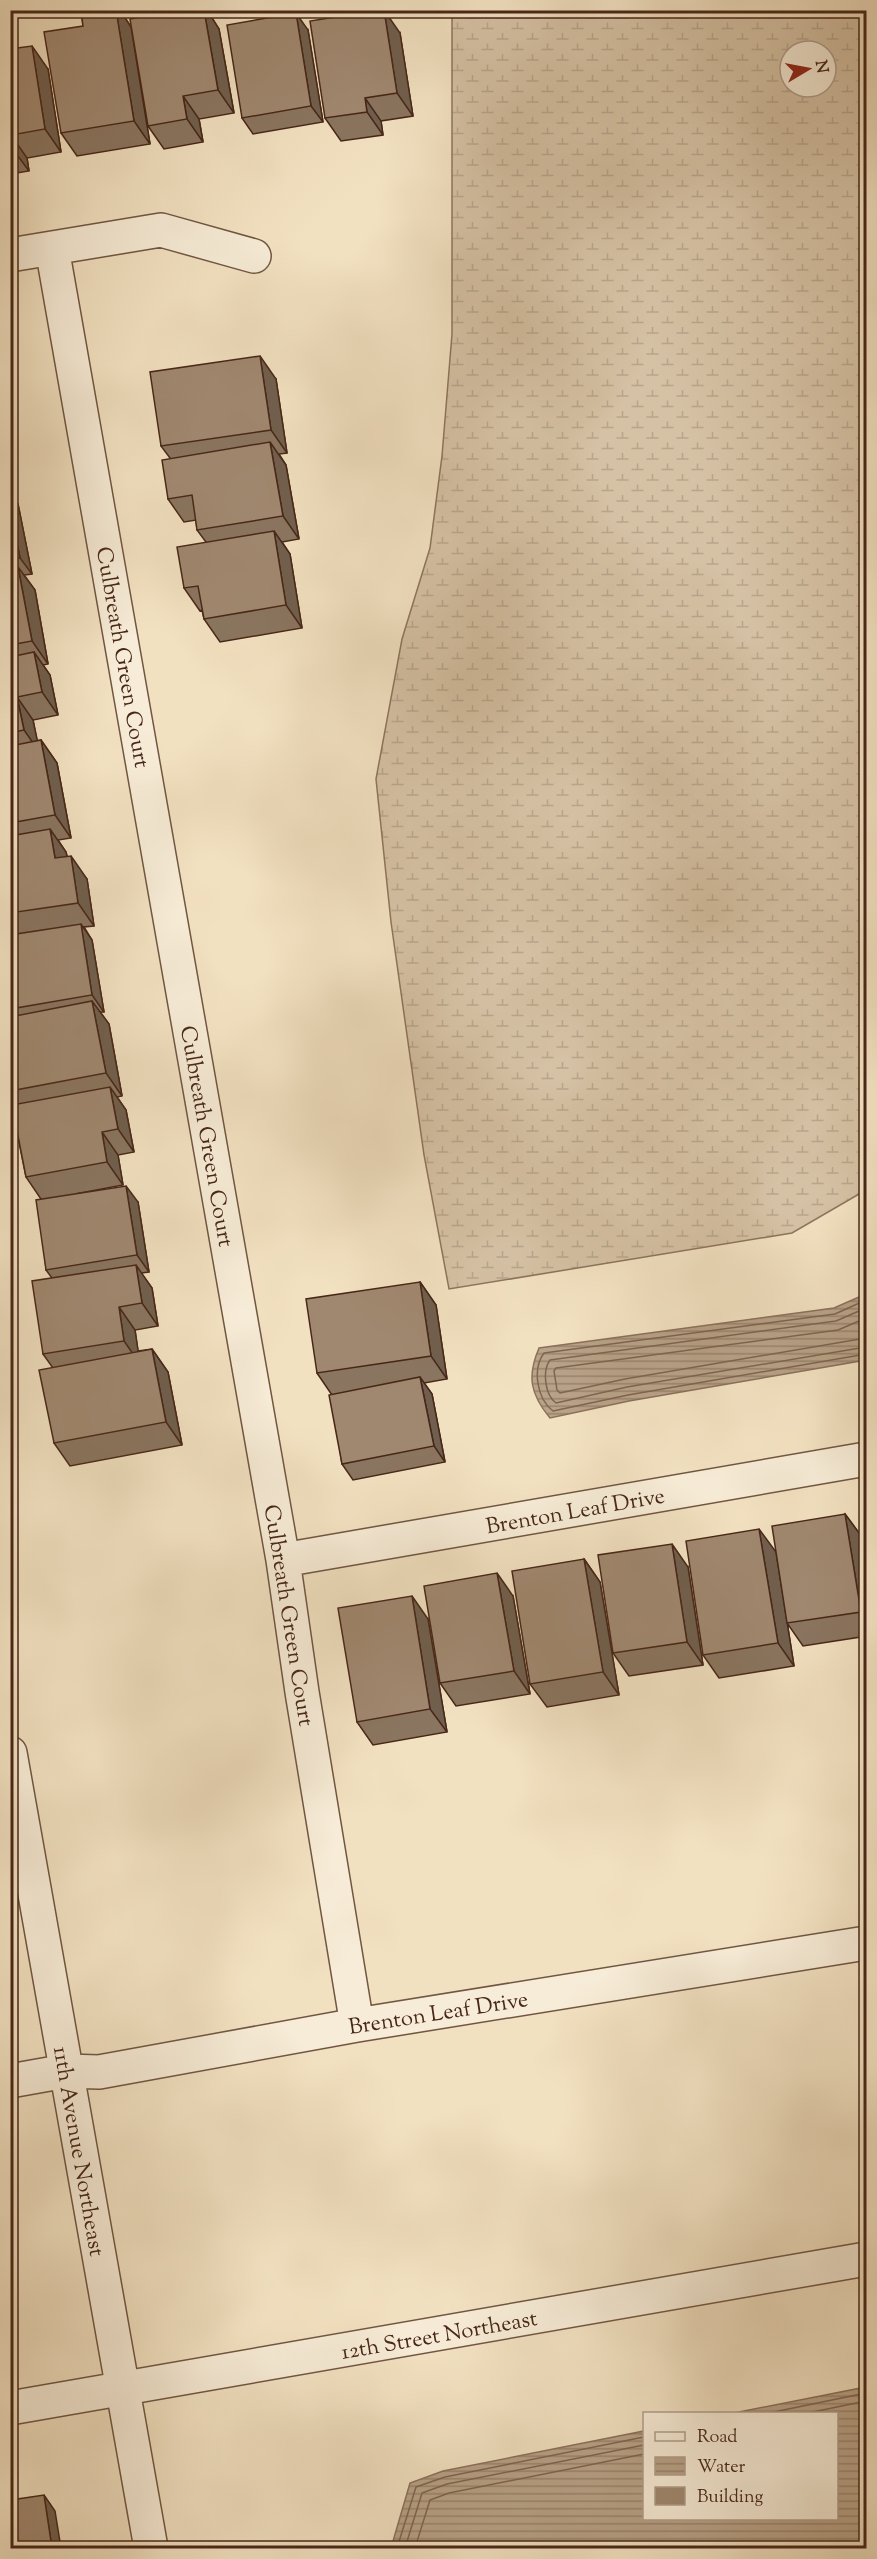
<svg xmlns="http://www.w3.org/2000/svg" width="877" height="2559" font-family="'Sorts Mill Goudy',serif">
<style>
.wetland{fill:url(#wetland-marsh);stroke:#8e745e;stroke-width:1.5;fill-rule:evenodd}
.water{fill:url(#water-rules);stroke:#8b715b;stroke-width:1.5}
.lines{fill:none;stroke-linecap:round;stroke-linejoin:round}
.shore{stroke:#806450;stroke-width:1.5}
.minor-casing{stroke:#725642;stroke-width:36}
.minor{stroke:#f7ecd7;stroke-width:33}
.wall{fill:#8a7560;stroke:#482718;stroke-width:1.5}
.shaded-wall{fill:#705f4e;stroke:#482718;stroke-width:1.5}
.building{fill:#a08870;stroke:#482718;stroke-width:1.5}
.labels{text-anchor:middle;stroke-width:6;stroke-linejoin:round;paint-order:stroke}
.street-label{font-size:22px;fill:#482718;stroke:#f7ecd7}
</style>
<defs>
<pattern id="wetland-marsh" width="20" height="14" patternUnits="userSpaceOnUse" patternTransform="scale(1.5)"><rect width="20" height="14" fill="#d5c1a4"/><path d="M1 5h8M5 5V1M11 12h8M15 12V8" fill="none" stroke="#b8a68c"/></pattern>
<pattern id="water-rules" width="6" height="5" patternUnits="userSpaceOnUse" patternTransform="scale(1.5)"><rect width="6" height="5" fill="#b8a288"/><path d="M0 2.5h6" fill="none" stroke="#98846e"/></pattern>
</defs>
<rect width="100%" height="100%" fill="#f2e1c1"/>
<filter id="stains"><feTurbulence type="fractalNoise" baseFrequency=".00333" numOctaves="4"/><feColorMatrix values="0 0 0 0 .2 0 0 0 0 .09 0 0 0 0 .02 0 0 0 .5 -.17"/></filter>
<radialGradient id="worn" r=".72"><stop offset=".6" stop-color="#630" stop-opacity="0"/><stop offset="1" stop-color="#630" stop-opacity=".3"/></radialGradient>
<path class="wetland" d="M452,11h414v1179l-74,43 -343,56 -25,-134 -33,-233 -15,-143 26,-140 28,-91 12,-92 10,-122zM790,51h36v36h-36z"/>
<path class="water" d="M866,1294v66l-237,41 -79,17c-20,-24 -23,-42 -11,-70l295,-40z
M866,2387v161h-475l19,-65 33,-12 201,-40v87h192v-104l-102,-1z"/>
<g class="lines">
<path class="shore" d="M866,1300l-31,14 -291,39c-12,16 -7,46 9,58l75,-16 238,-41
M866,1308l-30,13 -286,39c-8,11 -5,35 6,43l71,-16 239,-40
M866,1318l-28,12 -282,38 -2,3 3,19 3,3 65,-14 241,-41
M764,2414l102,-21
M803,2414l63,-13
M397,2548l19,-61 29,-10 199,-40
M405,2548l17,-55 25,-9 197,-39
M415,2548l15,-48 19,-7 195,-39"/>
<g class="minor-casing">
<path id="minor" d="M52,248l231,1312 19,132 55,333
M10,255l151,-25 93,26
M283,1560l583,-101
M10,1753l141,795
M10,2081l56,-10 33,1 258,-47 509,-82
M10,2408l856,-149"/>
</g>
<use href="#minor" class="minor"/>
</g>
<path class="wall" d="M81,10h39l11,17 19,117 -73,12 -16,-23 22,-107z
M175,10h32l12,19 15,84 -35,6 4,23 -39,7 -16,-23z
M308,30l15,92 -70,12 -11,-16z
M400,33l13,83 -32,5 2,14 -42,6 -16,-23z
M10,49l38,20 13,83 -34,6 2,13 -19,3z
M276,379l11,74 -8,1 7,11 13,74 -17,3 8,12 12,74 -82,14 -16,-23 -2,-9 -2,1 -16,-23 22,-46 -9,-12 -1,-10 -12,2 -16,-23 2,-41 -9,-12z
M10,493l8,11 14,70 -8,1 11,15 13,74 -5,1 7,10 8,40 -25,5 4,21 4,-1 16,23 14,75 -13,2 8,12 1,4 20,23 7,47 -10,1 8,13 12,72h-4l9,12 13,72 -5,1 9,13 8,42 -16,3 5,30 -48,9 63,8 11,70 -8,1 11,15 6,38 -23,4 3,21 14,-2 16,23 14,73 -112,21 -16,-23 -1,-75 -10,-14 9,-76 -6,-8 -5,-71 -15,-22 -12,-60h-4z
M420,1282l16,23 11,74 -23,4 8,11 13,68 -92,18 -11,-16 -10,-69 -15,-22z
M845,1514l17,23 5,32v67l-64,10 -16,-23z
M776,1552l18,114 -75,12 -16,-23z
M584,1559l16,23 19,113 -72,12 -17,-23z
M688,1567l15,98 -74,11 -16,-23z
M513,1596l17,98 -74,12 -16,-23z
M428,1619l19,113 -74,13 -16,-23z
M10,2236l6,33 -6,1z"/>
<path class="shaded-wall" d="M116,10h4l11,17 19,117 -16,-23z
M204,10h3l12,19 15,84 -16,-23z
M384,10l16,23 13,83 -16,-23z
M296,13l12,17 15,92 -12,-16z
M32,46l16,23 13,83 -16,-23z
M183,96l16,23 4,23 -16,-23z
M365,98l16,23 2,14 -16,-23z
M11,135l16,23 2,13 -17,-23z
M260,356l16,23 11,74 -16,-23z
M270,442l16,23 13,74 -16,-23z
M10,493l8,11 14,70 -12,-16 -10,-50z
M274,531l16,23 12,74 -16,-23z
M18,567l17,23 13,74 -16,-23z
M34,652l16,23 8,40 -16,-23z
M17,697l16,23 7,33 -16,-23z
M41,740l16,23 14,75 -16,-23z
M50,829l16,23 6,29 -17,-23z
M71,856l16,23 7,47 -16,-23z
M81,924l11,16 12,72 -12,-17z
M92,1001l17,23 13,72 -16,-23z
M110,1087l16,23 8,42 -16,-23z
M102,1132l16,23 5,30 -16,-23z
M126,1186l12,16 11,70 -12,-17z
M136,1265l16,23 6,38 -16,-23z
M420,1282l16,23 11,74 -16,-23z
M119,1307l16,23 5,34 -16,-23z
M152,1349l16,23 14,73 -16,-23z
M420,1377l12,17 13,68 -11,-16z
M845,1514l17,23 5,32v51l-6,-8z
M759,1529l17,23 18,114 -16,-23z
M672,1544l16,23 15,98 -16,-23z
M584,1559l16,23 19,113 -16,-23z
M497,1573l16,23 17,98 -16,-23z
M412,1596l16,23 19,113 -17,-23z
M10,2236l6,33 -6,-8z
M44,2495l11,16 6,37h-9z"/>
<path class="building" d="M81,10h35l18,111 -73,12 -17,-101 39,-6z
M175,10h29l14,80 -35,6 4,23 -39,7 -18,-107z
M379,10h5l13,83 -32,5 2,14 -42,6 -15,-97z
M296,13l15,93 -69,12 -15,-93z
M32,46l13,83 -34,6 1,13 -2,1v-100z
M260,356l11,74 -110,16 -11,-74z
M270,442l13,74 -86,14 -5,-35 -24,4 -6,-39z
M10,508l10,50 -10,2z
M274,531l12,74 -82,14 -6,-33 -14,2 -7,-41z
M18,567l14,74 -22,4v-77z
M34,652l8,40 -25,5 7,33 -14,3v-76z
M41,740l14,75 -45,8v-77z
M50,829l5,29 16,-2 7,47 -68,10v-77z
M81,924l11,71 -82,14v-74z
M92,1001l14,72 -96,18v-74z
M110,1087l8,42 -16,3 5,30 -81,15 -14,-72z
M126,1186l11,69 -91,15 -10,-70z
M136,1265l6,38 -23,4 5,34 -81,13 -11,-73z
M420,1282l11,74 -114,17 -11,-74z
M152,1349l14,73 -112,21 -15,-73z
M420,1377l14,69 -92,18 -13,-69z
M867,1510v43l-7,-42z
M845,1514l16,98 -74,11 -15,-97z
M759,1529l19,114 -75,12 -17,-114z
M672,1544l15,98 -74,11 -15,-98z
M584,1559l19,113 -73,12 -18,-113z
M497,1573l17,98 -74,12 -16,-97z
M412,1596l18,113 -73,13 -19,-114z
M44,2495l8,53h-42v-39l2,-1 -1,-8z"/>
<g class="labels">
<g class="street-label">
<text transform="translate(124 657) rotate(80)" y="8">Culbreath Green Court</text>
<text transform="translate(208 1136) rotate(80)" y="8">Culbreath Green Court</text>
<text transform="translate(575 1510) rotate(-10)" y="8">Brenton Leaf Drive</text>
<text transform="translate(290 1615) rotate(81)" y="8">Culbreath Green Court</text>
<text transform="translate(438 2012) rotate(-9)" y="8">Brenton Leaf Drive</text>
<text transform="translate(80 2151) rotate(80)" y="8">11th Avenue Northeast</text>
<text transform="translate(439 2334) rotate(-10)" y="8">12th Street Northeast</text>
</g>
</g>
<rect width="877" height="2559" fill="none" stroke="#f2e1c1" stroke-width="36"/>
<rect x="12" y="12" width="853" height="2535" fill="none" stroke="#482718" stroke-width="3"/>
<rect x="18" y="18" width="841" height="2523" fill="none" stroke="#482718" stroke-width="1.5"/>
<rect x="643" y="2412" width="195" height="108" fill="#f7ecd7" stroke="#b19d8b" stroke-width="1.5"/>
<rect x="655" y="2432" width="30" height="9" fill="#f7ecd7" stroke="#b19d8b" stroke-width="1.5"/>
<text x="697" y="2442" font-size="18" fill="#482718">Road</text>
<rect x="655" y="2457" width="30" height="18" fill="url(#water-rules)" stroke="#b19d8b" stroke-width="1.5"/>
<text x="697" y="2472" font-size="18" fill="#482718">Water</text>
<rect x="655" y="2487" width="30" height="18" fill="#a08870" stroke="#b19d8b" stroke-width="1.5"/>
<text x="697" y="2502" font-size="18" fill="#482718">Building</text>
<g transform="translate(808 69) rotate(80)"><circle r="28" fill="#f7ecd7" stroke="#b19d8b" stroke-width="1.5"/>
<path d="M0-4.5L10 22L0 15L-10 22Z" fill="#8f2418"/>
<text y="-9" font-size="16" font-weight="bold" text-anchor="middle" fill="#482718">N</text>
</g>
<rect width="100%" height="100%" filter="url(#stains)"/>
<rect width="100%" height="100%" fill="url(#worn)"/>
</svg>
